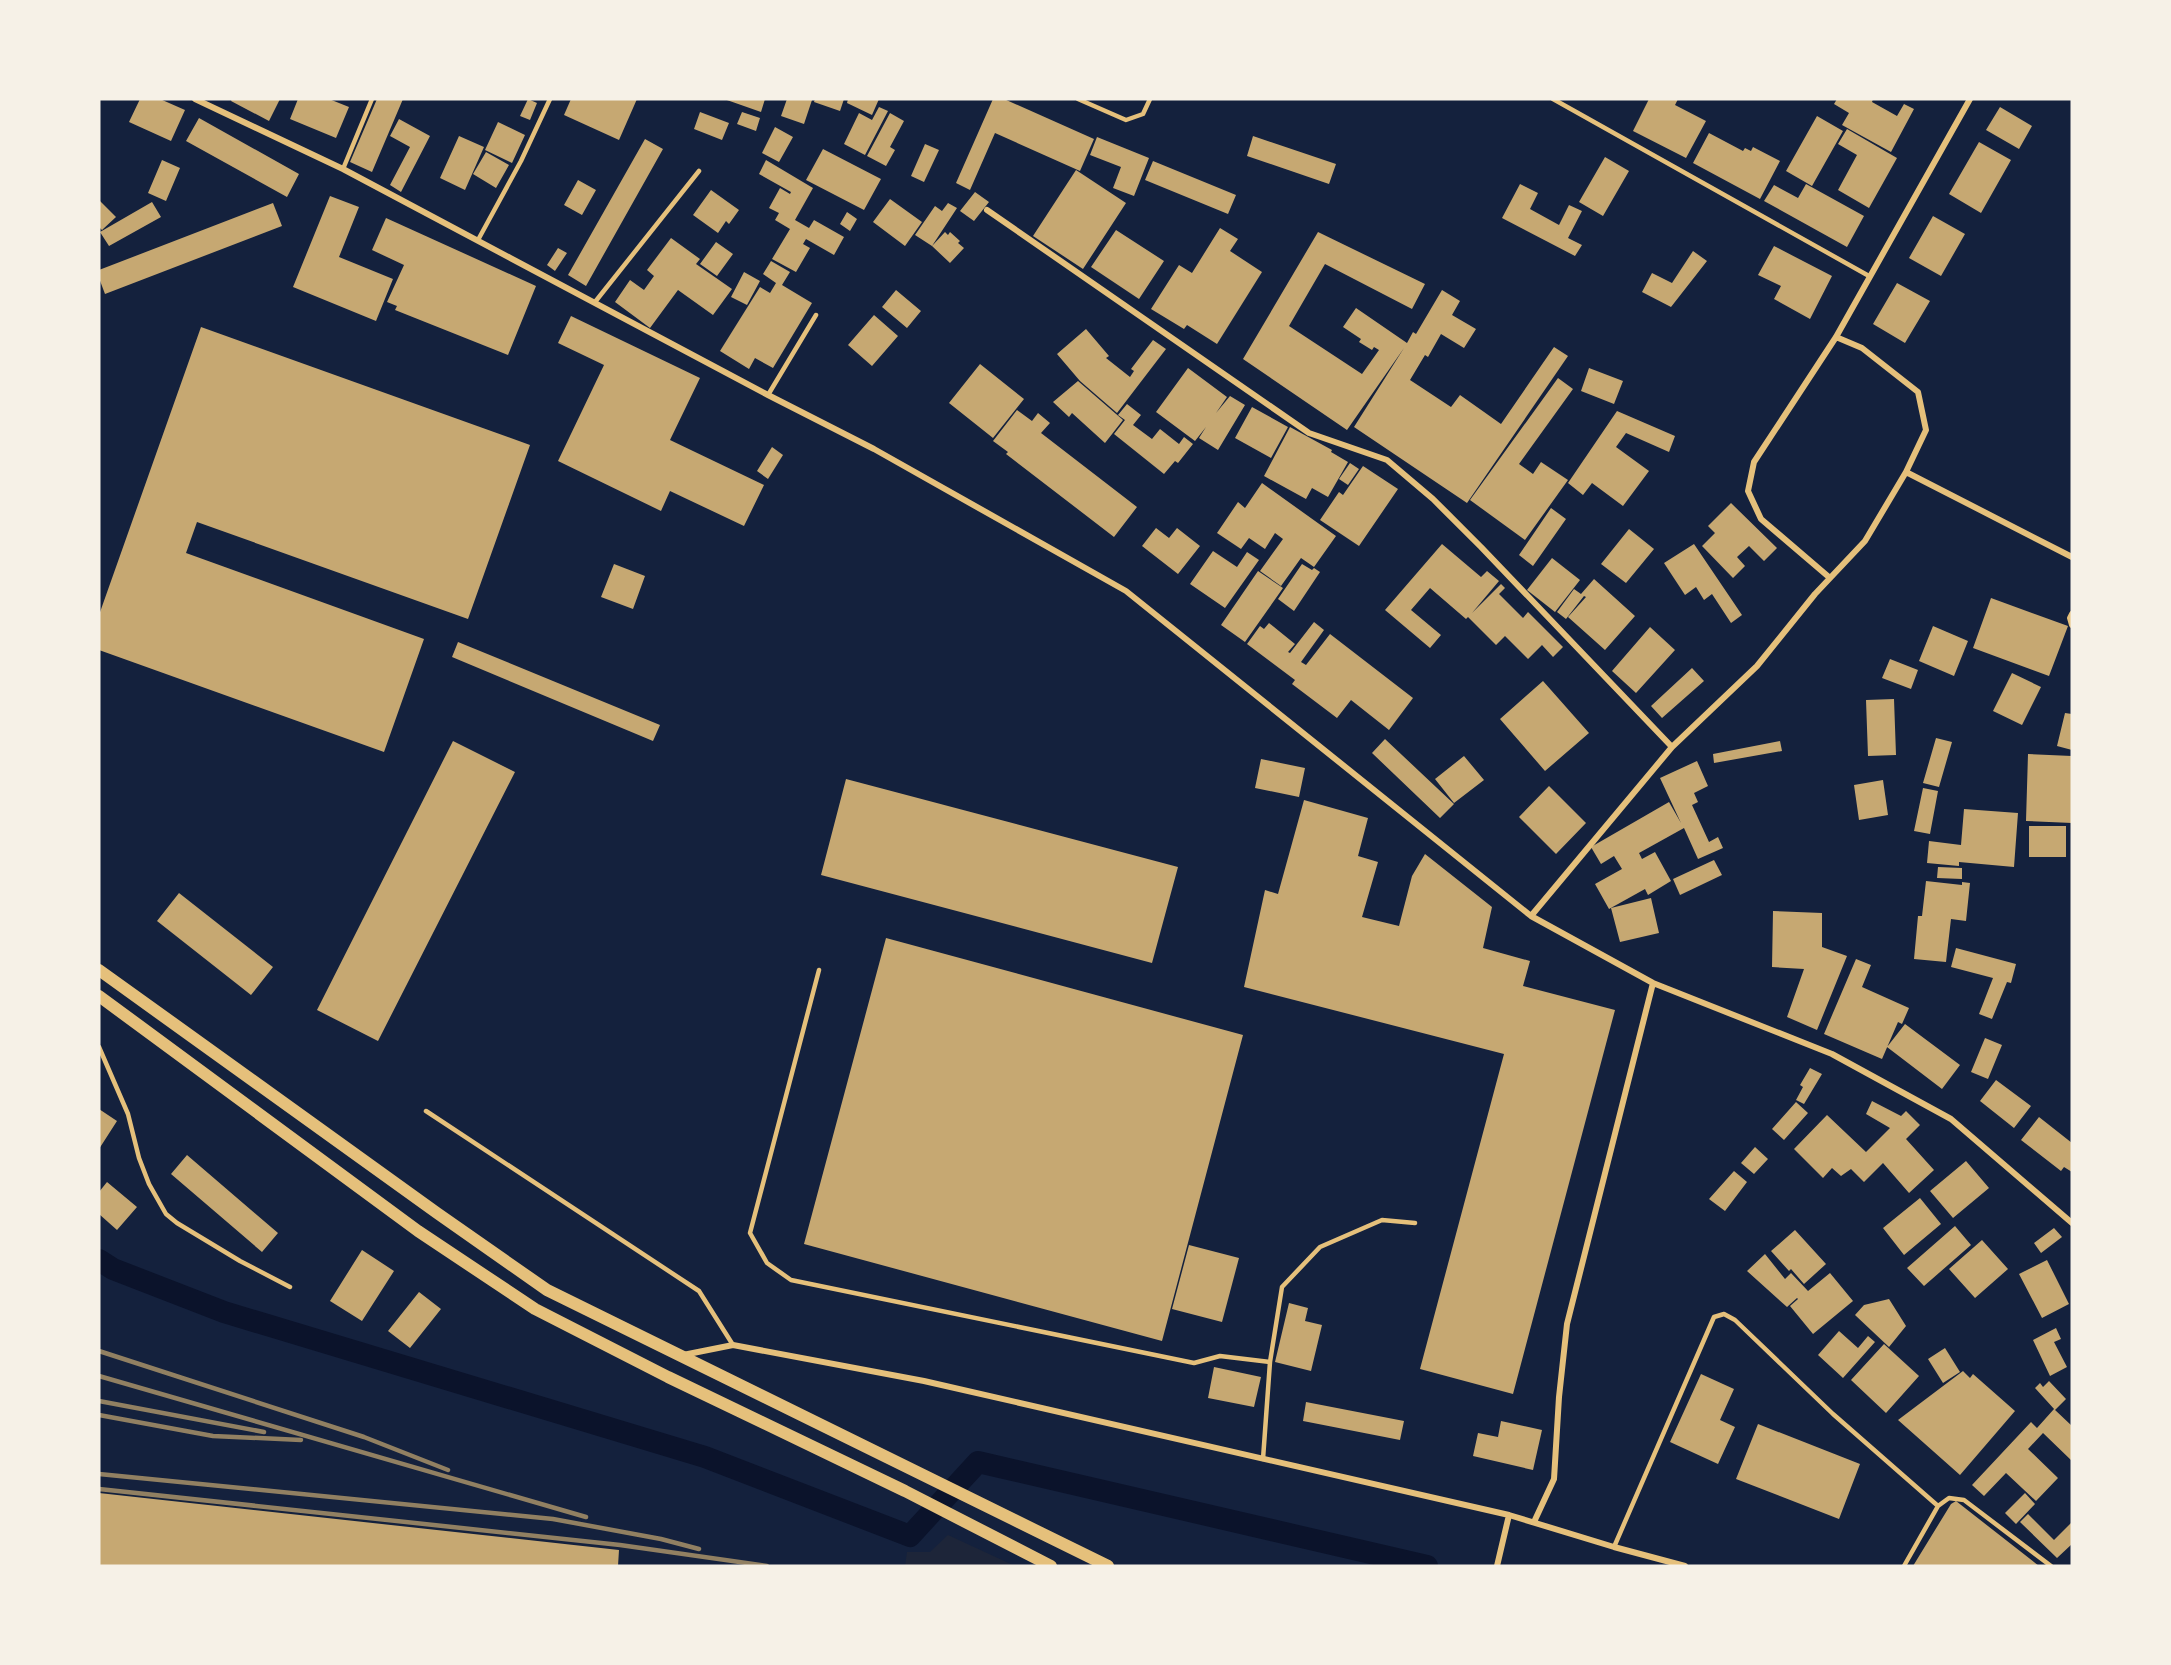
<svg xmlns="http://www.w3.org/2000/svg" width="2171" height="1665" font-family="Barlow,sans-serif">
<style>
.green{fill:#1d2539}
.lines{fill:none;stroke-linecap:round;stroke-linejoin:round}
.canal{stroke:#0b132b;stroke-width:22}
.building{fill:#c6a872}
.service{stroke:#e5c07b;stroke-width:4.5}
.minor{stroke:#e5c07b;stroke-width:6}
.secondary{stroke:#e5c07b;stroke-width:12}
.rail{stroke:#918062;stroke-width:4.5}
</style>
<rect width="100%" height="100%" fill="#14213d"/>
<path class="green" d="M948,1535l67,31h-110l2,-14h23z"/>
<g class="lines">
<path class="canal" d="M99,1260l14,9 111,43 481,145 205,79 68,-74 449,104"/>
</g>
<path class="building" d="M140,99h20l25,11 -14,31 -42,-19z
M232,99h48l-11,22 -38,-20z
M298,99h31l20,8 -13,31 -46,-19z
M377,99h26l-31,73 -22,-10z
M528,99l9,4 -7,17 -10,-4z
M571,99h66l-18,41 -55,-25z
M724,99h41l-4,13z
M787,99l25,1 -8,24 -23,-8z
M815,99h29l-4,12 -26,-9z
M848,99h31l-7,16 -25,-12z
M993,99h11l90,40 -14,32 -85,-38 -25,57 -14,-7z
M1649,99h29l-3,6 31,16 -20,37 -53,-27z
M1837,99h36l-1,3 25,14 7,-12 10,5 -23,43 -49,-27 7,-12 -15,-9z
M879,107l9,4 -23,44 -21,-11 15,-31 13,7z
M2000,107l32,19 -13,23 -33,-19z
M700,112l29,11 -7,17 -28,-11z
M742,112l18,6 -4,13 -19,-7z
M890,113l14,8 -14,26 5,3 -9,16 -19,-10z
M1817,116l26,15 -31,55 -26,-15z
M199,118l100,56 -12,23 -101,-56z
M399,119l31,17 -29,56 -11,-7 20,-38 -20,-11z
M498,122l27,13 -13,28 -27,-13z
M775,127l18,10 -14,25 -17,-9z
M1847,129l50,29 -28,50 -31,-18 19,-35 -19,-11z
M1709,133l34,18 2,-3 6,3 2,-4 27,14 -20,38 -67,-36z
M459,136l25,11 -19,43 -25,-12z
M1253,136l83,28 -7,20 -82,-28z
M1097,137l52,21 -15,38 -21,-8 8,-21 -31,-12z
M645,139l18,10 -77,137 -18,-11z
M1979,142l32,18 -30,53 -32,-19z
M925,144l14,6 -15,32 -13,-6z
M823,149l58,30 -17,31 -58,-30z
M486,152l23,13 -13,23 -23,-14z
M1605,157l24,14 -26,45 -24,-14z
M162,160l18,8 -14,33 -18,-8z
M766,160l47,28 -18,32 14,8 5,-8 30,17 -10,18 -28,-16 -3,5 7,4 -14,24 -24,-13 18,-30 -15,-9 4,-7 -10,-5 11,-20 10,6 1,-2 -32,-18z
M1153,161l83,34 -8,19 -83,-34z
M1076,170l50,33 -43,66 -50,-33z
M578,180l18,10 -14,25 -18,-10z
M1520,184l18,9 -8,16 29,16 10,-20 13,6 -14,27 14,7 -7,11 -73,-38z
M1806,184l58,32 -17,31 -83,-46 10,-16 24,13z
M711,190l28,20 -10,14 -3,-3 -8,12 -25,-18z
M975,192l14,10 -15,19 -14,-10z
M330,196l29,11 -20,50 54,22 -17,42 -83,-34z
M890,199l32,23 -17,24 -32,-24z
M99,200l17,17 -14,13 -3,-3z
M152,202l9,15 -52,29 -9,-14z
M273,203l9,23 -177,68 -6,-16v-8z
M948,203l9,5 -25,38 13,-14 3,3 2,-3 10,9 -2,2 6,5 -14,15 -18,-17 -17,-11 20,-29 7,5z
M847,212l10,7 -7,12 -10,-7z
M1933,216l32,18 -24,42 -32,-18z
M386,218l150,68 -28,69 -113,-45 2,-4 -10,-4 17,-37 -32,-15z
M1220,228l18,11 -8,12 32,21 -45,72 -30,-19 -3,4 -33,-20 28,-44 13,8z
M1116,230l48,31 -25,38 -48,-32z
M1318,232l107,52 -13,25 -87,-45 -36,62 73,48 17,-24 -5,-3 -2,3 -13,-8 2,-3 -18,-12 13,-19 51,35 6,-11 3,2 26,-44 18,11 -8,14 24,14 -12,19 -23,-14 -13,23 -3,-2 -15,25 41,27 9,-12 41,29 53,-77 14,9 -101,147 -113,-76 50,-79 -57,82 -104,-71z
M671,238l29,21 -4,5 36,25 -19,26 -35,-25 -28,38 -35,-26 15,-22 14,10 10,-14 -7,-6z
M716,242l17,12 -16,22 -17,-12z
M1774,246l58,30 -22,43 -36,-20 7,-13 -23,-11z
M558,248l9,5 -12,18 -8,-6z
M1693,251l14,10 -36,46 -29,-15 10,-19 20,10z
M771,261l19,11 -8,13 30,18 -39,65 -18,-10 -6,11 -29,-18 40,-64 10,6 6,-10 -13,-9z
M744,272l16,9 -13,24 -16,-8z
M1897,283l33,18 -25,42 -32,-19z
M896,290l25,21 -14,17 -25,-21z
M874,315l24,21 -26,30 -24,-21z
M571,316l129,62 -30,62 94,45 -20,41 -74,-35 -9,20 -103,-50 46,-96 -46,-22z
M201,327l329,118 -62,174 -271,-97 -11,31 238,86 -40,113 -285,-102v-35z
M1086,329l23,27 -3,2 24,19 4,-6 -3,-2 22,-29 13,9 -49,64 -37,-32 -23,-27z
M980,364l44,35 -31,39 -44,-35z
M1188,368l39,29 -11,16 14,-17 15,9 -27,45 -19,-12 7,-11 -11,14 -39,-29z
M1589,368l34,13 -9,23 -33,-13z
M1558,378l15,11 -54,75 14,10 8,-12 27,18 -43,60 -55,-40z
M1078,381l45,39 -18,23 -33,-30 -3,4 -16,-15z
M1127,404l14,11 -8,10 19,14 8,-10 19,15 5,-7 9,7 -15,19 -3,-2 -11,13 -50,-40 11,-14 -7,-5z
M1252,407l36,20 -17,31 -36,-20z
M1017,410l15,11 6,-8 12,10 -9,10 96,74 -23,30 -108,-83 2,-2 -15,-11z
M1617,411l58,25 -6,16 -43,-19 -10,14 33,24 -26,35 -31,-23 -9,12 -15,-12z
M1290,427l42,23 -1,2 17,10 -20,35 -16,-9 -6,11 -42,-23z
M772,447l11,8 -15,24 -11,-8z
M1350,463l9,6 -11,16 -9,-6z
M1363,466l35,23 -39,57 -39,-26 19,-28 4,3z
M1262,483l74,53 -22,31 -13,-9 -20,28 -21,-15 23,-32 -8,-6 -10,16 -16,-11 -8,11 -24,-16 21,-31 7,6z
M1731,503l46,45 -13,13 -15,-15 -12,11 8,9 -12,12 -31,-32 13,-13 -7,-7z
M1551,508l15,11 -33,47 -14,-11z
M1156,528l13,10 8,-10 23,18 -22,28 -36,-28z
M1629,529l25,20 -28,34 -25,-19z
M1442,544l39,33 6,-6 12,10 -27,32 29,-29 4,4 -6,6 24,24 5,-6 35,35 -10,10 -11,-12 -14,14 -23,-23 -9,9 -28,-28 -2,2 -36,-31 -19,22 30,25 -11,13 -45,-38z
M1694,544l48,71 -11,8 -19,-29 -8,6 -8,-13 -11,8 -21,-32z
M1213,551l24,16 10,-15 12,8 -34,48 -35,-24z
M1552,558l28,22 -25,32 -28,-22z
M614,564l31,12 -12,33 -32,-12z
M1302,564l10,6 2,-2 6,4 -26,39 -16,-12z
M1258,571l25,17 -38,54 -24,-17z
M1594,579l41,37 -30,34 -37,-33 18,-20 -2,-1 -18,23 -9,-7 17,-23 7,5z
M1991,598l77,28 -19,50 -76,-28z
M1314,622l10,8 -23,32 5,3 24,-31 83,64 -24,32 -38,-30 -14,18 -45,-34 3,-4 -48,-36 13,-18 4,3 5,-6 26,21 -7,8 2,1z
M1933,626l35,15 -14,35 -35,-15z
M1650,627l25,23 -39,43 -24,-22z
M458,642l202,83 -7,16 -201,-84z
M1890,659l28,11 -7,19 -29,-11z
M1692,668l12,13 -42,37 -11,-12z
M2012,673l29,14 -19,38 -29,-14z
M1543,681l46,52 -44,38 -45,-52z
M1894,699l2,56 -28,1 -2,-56z
M2065,713l7,1v36l-15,-4z
M1936,738l16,4 -13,45 -16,-4z
M1385,739l69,65 -14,14 -68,-65z
M453,741l62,31 -137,269 -61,-31z
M1780,741l2,10 -68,12 -1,-9z
M2028,754l44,2v67l-46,-2z
M1464,756l20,24 -30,23 -19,-24z
M1261,759l44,9 -6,29 -44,-9z
M1697,761l11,25 -14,7 4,9 -6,3 17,37 9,-5 5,11 -25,11 -14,-31 -45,25 3,6 13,-7 16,29 -23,14 -3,-6 -36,20 -14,-25 27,-15 -8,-13 -13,8 -10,-17 78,-45 12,21 -21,-45z
M846,779l332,88 -26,96 -331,-88z
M1883,780l5,35 -29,5 -5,-35z
M1549,786l37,37 -30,31 -37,-37z
M1923,788l15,3 -8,43 -16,-3z
M1304,800l64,18 -10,38 20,6 -16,55 37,9 13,-50 13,-22 67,53 -9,41 47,13 -7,25 92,24 -102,384 -93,-25 84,-315 -260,-67 21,-97 13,4z
M1964,809l54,4 -4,54 -55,-5v4l-32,-3 2,-22 32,4z
M2029,826h37v31h-37z
M1714,860l8,15 -42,20 -7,-16z
M1938,867l24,1v11l-25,-1z
M1926,881l36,4v-3l8,1 -4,38 -15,-2 -5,43 -32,-3 4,-43h4z
M179,893l94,74 -22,28 -94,-74z
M1651,898l8,35 -39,9 -9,-34z
M1773,911l49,2v34l25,9 -30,74 -30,-13 17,-48 -32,-2z
M886,938l357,97 -81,306 -358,-97z
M1956,948l60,16 -5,19 -4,-1 -15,37 -13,-5 14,-36 -42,-11z
M1856,959l15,6 -9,22 47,21 -7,16 -4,-2 -16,37 -58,-25z
M1905,1024l55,41 -18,24 -55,-42z
M1985,1038l17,7 -14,34 -17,-7z
M1810,1068l12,6 -18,30 -8,-4 7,-13 -3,-2z
M1996,1080l35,26 -17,22 -34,-27z
M1872,1101l29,15 5,-5 14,14 -14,14 28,31 -25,23 -26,-30 -19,19 -13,-13 -10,7 -9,-8 -9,10 -29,-29 33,-34 39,37 24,-24 -24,-14z
M1796,1102l12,11 -24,27 -12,-11z
M99,1109l18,12 -18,28z
M2039,1117l33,26v29l-8,-5 -3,4 -40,-31z
M1755,1147l13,12 -14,15 -13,-11z
M187,1155l91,78 -16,19 -91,-78z
M1966,1161l23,27 -36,30 -23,-27z
M1734,1171l13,11 -22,29 -16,-12z
M107,1182l30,25 -20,23 -18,-16v-22z
M1920,1198l21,26 -37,31 -21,-27z
M1955,1226l16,19 -47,41 -17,-18z
M2054,1228l8,9 -21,16 -7,-10z
M1795,1230l31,34 -22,20 -13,-15 -2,2 -18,-20z
M1982,1240l26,29 -33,29 -26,-29z
M1189,1245l50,13 -17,64 -50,-13z
M362,1250l32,21 -32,50 -32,-20z
M1765,1254l20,25 6,-6 17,18 22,-18 23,28 -40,33 -23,-28 8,-7 -1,-1 -10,9 -40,-36z
M2047,1260l22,44 -27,14 -23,-44z
M419,1292l22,17 -31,39 -22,-17z
M1889,1299l17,27 -17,21 -34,-32 9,-10z
M1289,1303l19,5 -3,13 17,4 -11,46 -36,-9z
M2056,1328l5,11 -7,3 13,25 -17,9 -17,-36z
M1839,1331l19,17 10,-12 7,6 -32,36 -25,-23z
M1884,1344l35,32 -33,37 -35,-33z
M1945,1348l15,24 -17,11 -15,-24z
M1214,1367l47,10 -7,30 -46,-9z
M1963,1371l7,7 3,-4 42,37 -55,64 -62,-55z
M1701,1374l33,15 -14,31 15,7 -17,37 -48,-22z
M2049,1381l17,18 -11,11 -20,-22 5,-5 3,4z
M1306,1402l98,19 -4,19 -97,-19z
M2054,1409l18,17v35l-29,-28 -15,16 30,29 -22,23 -30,-28 -22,23 -12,-11 59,-63 6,6z
M1501,1421l41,9 -9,40 -60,-14 5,-23 20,4z
M1758,1424l102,40 -21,55 -103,-40z
M99,1493l520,57 -1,16h-519z
M2025,1493l10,11 -19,20 -11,-11z
M1956,1501l83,65h-126l38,-62z
M2028,1514l26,26 18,-18v22l-15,14 -37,-36z"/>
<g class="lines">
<path class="service" d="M1078,99l48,21 17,-6 7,-15
M1553,99l316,177
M343,169l29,-70
M478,240l43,-79 29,-62
M595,302l104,-131
M768,395l48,-80
M819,970l-69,263 17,30 24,17 403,83 26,-7 50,6
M99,1047l29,67 11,44 10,26 17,30 11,9 63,38 50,26
M426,1111l273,180 34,54
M1263,1459l7,-97 12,-75 38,-40 62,-27 33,3
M1614,1547l100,-230 10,-3 11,6 98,94 105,92
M1904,1566l34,-60 11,-8 15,2 87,66"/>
<path class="minor" d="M195,99l148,70 425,226 106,54 252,142 405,325 122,67 179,71 119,65 121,104
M987,210l322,223 78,27 46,39 48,48 191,200
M1906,472l166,85
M1830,578l-69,-59 -13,-28 6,-29 82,-125 134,-238
M2072,614l-2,4 2,7
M1531,916l141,-169 85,-81 58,-72 50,-53 41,-69 20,-42 -8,-38 -56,-44 -26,-11
M683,1355l50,-10 191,36 585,134 105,32 71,19
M1534,1522l20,-43 5,-82 8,-73 86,-341
M1497,1566l12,-51"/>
<path class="secondary" d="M99,970l338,243 110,77 561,276
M99,996l319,235 117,78 133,68 237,114 146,75"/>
<path class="rail" d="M99,1351l265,86 84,33
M99,1376l487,141
M99,1401l165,31
M99,1415l114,21 88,4
M99,1474l454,45 108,20 38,10
M99,1489l521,56 147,21"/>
</g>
<rect width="2171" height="1665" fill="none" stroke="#f6f1e7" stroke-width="201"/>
</svg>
